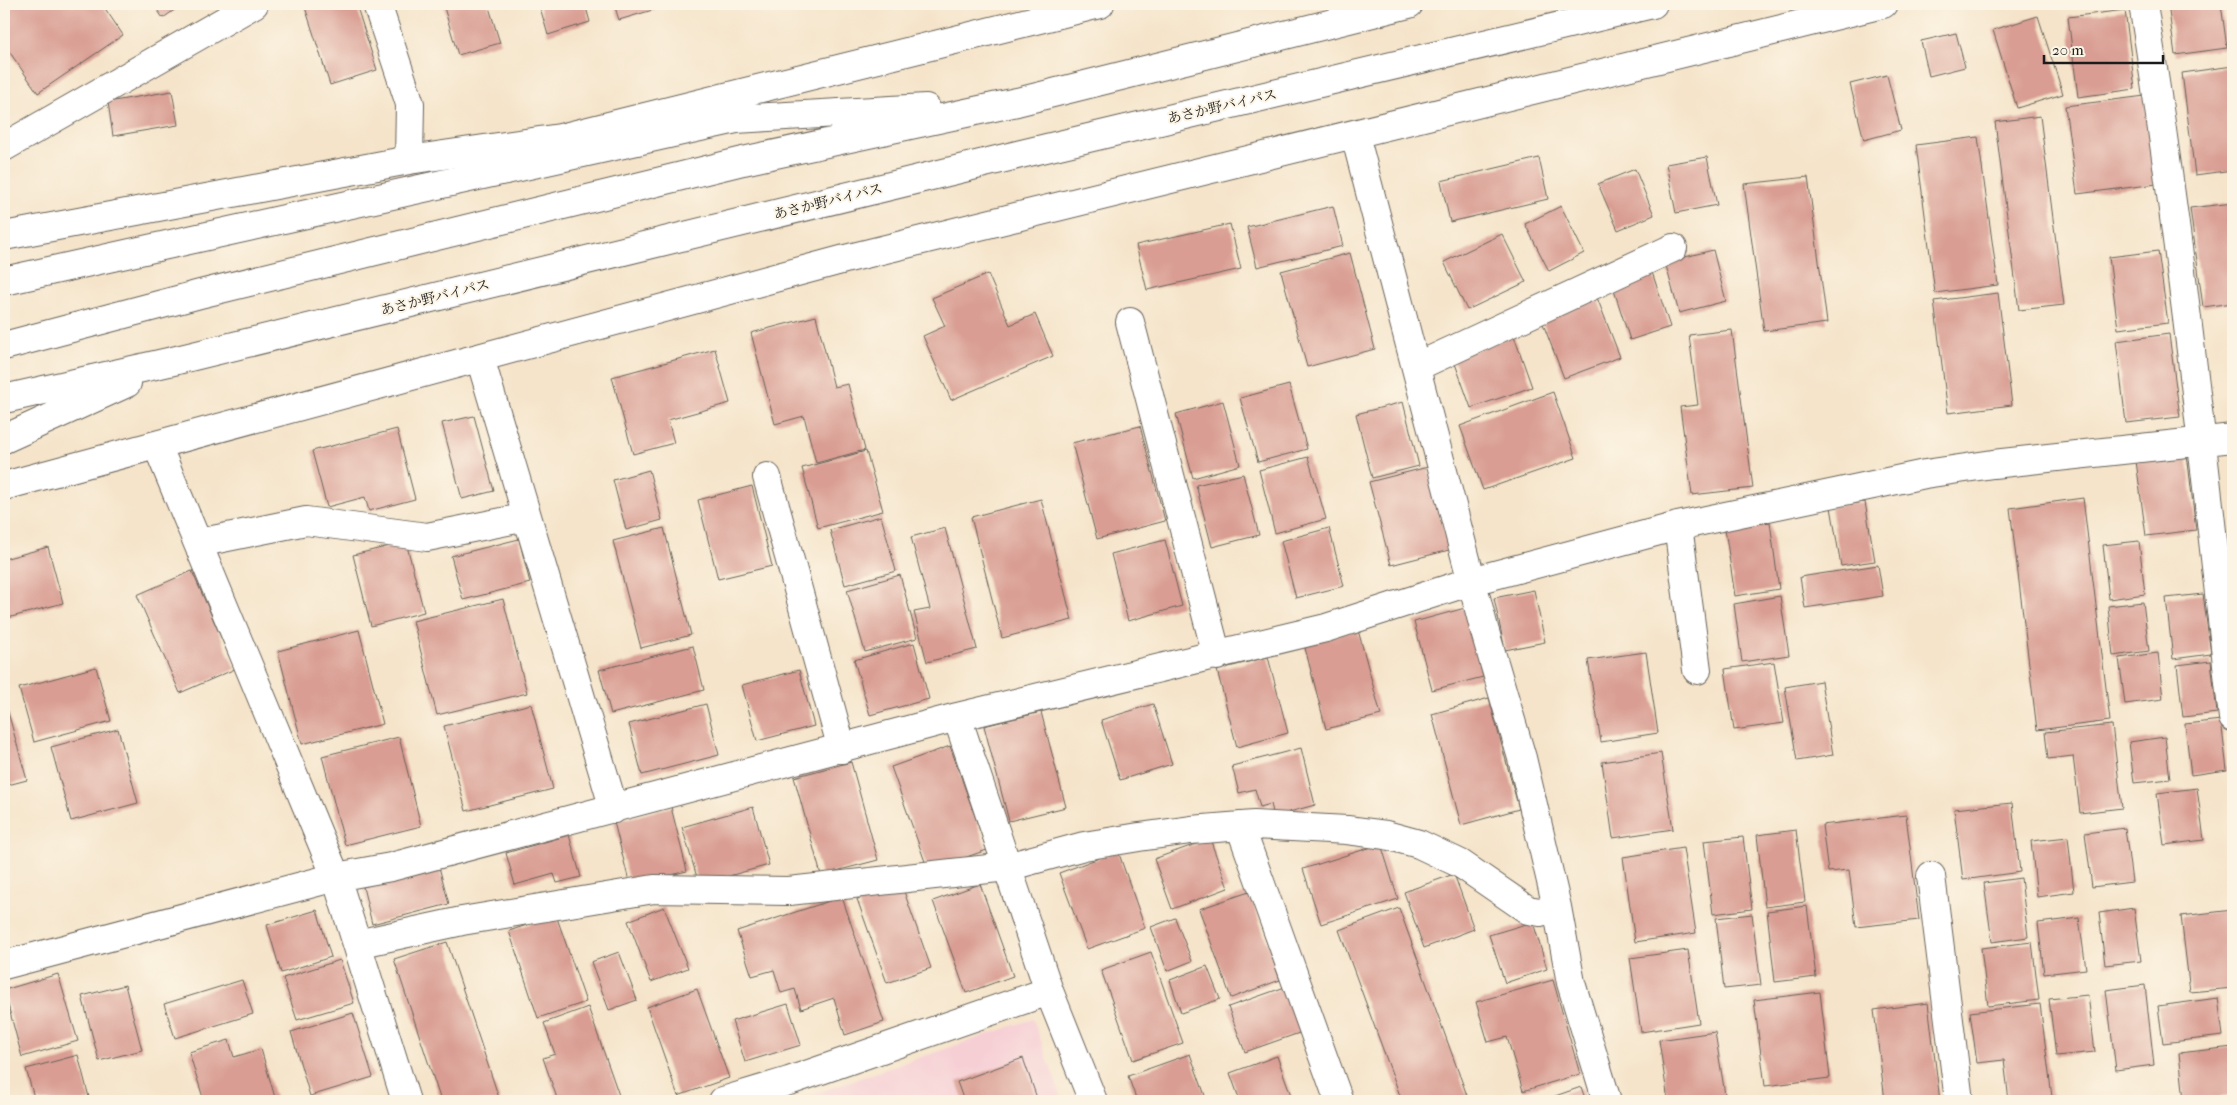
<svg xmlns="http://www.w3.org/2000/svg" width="2237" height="1105" font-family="'IM FELL French Canon','Noto Serif JP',serif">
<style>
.built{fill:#f6cfd5}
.building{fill:#d99d93}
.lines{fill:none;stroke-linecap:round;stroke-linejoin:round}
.street-casing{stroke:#686259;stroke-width:30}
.highway-casing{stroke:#686259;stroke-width:30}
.street{stroke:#fff;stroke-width:28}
.highway{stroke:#fff;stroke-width:28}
.labels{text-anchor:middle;stroke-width:4;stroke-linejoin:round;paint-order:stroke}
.street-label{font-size:14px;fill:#1c1c1c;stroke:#fcf5e5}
</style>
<rect width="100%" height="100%" fill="#fcf5e5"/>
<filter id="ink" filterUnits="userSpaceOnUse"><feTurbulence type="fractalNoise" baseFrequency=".02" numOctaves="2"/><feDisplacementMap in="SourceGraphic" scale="10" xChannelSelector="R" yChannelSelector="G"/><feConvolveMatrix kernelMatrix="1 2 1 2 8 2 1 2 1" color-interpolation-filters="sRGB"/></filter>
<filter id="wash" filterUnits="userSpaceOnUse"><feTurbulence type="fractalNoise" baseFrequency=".0096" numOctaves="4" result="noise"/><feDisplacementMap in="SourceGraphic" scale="20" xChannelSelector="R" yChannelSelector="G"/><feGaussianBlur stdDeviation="1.12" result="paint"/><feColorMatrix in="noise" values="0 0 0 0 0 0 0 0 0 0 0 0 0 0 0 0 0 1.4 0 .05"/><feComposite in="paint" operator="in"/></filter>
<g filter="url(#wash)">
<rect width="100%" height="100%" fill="#f5e4ca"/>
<path class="built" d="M1033,1019l30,82h-270z"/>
<g id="blocks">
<path class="building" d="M4,4h98l21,31 -85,58 -34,-49z
M153,4h30l-20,14z
M304,4h52l21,66 -47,15z
M443,4h45l12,39 -42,12z
M539,4h46l5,18 -42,13z
M614,4h54l1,1 -50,15z
M2168,4h53l6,44 -52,7z
M2125,10l10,79 -57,8 -10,-80z
M2038,16l25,78 -46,14 -24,-78z
M1956,33l9,34 -36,9 -8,-35z
M2233,66v104l-38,5 -13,-102z
M1887,75l14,55 -37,10 -14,-56z
M172,91l6,34 -65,11 -5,-34z
M2145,96l12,88 -80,10 -12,-88z
M2040,116l24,189 -45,5 -24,-188z
M1978,137l20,148 -63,8 -19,-148z
M1707,157l10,48 -41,8 -10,-49z
M1539,158l9,41 -98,23 -9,-41z
M1635,169l19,46 -36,15 -20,-46z
M1808,177l19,146 -63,8 -20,-147z
M2233,203v100l-30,4 -13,-99z
M1333,206l10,40 -86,21 -10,-40z
M1561,206l23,47 -35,18 -24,-47z
M1230,224l11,45 -94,21 -11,-45z
M1502,234l24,48 -59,28 -23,-48z
M1713,250l13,51 -47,12 -14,-51z
M2158,251l10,72 -50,6 -9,-72z
M1350,253l25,96 -68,18 -26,-96z
M1652,272l18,55 -40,13 -18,-56z
M988,274l22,51 25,-11 18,42 -102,44 -28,-64 22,-10 -13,-28z
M1998,293l14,112 -64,8 -14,-112z
M1596,295l24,62 -56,21 -24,-62z
M816,316l18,71 14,-3 17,66 -49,13 -12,-47 -29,8 -24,-91z
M1732,330l21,158 -61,7 -12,-88 18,-2 -9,-70z
M2169,334l11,83 -54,6 -10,-82z
M1514,336l18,51 -61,21 -18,-50z
M715,349l15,54 -62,17 6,23 -41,11 -21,-77z
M1289,385l18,64 -49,13 -18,-64z
M1553,392l23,66 -93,32 -23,-64z
M1223,401l17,64 -47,13 -17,-64z
M1403,402l16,64 -47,12 -16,-64z
M474,416l20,75 -32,8 -20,-76z
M1140,426l25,95 -68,18 -25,-96z
M397,429l18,70 -46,12 -4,-14 -38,10 -15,-56z
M866,451l17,60 -65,17 -16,-60z
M2187,454l9,76 -50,6 -10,-75z
M1308,457l18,62 -51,14 -16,-63z
M1428,467l21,83 -58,15 -22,-83z
M649,470l13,50 -36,10 -13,-50z
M1243,474l16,61 -47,12 -16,-62z
M752,486l20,80 -54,13 -20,-79z
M2083,498l27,223 -73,9 -27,-222z
M1041,499l31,121 -70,18 -31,-121z
M1865,502l10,59 -34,5 -10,-59z
M881,516l15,55 -51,14 -15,-55z
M1770,522l9,67 -44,7 -10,-67z
M664,528l27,107 -50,13 -28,-107z
M945,528l32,121 -50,13 -13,-50 16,-3 -19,-72z
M1329,528l15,58 -48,12 -15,-57z
M519,539l11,44 -67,17 -12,-44z
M1165,540l17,66 -54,15 -17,-67z
M2139,541l6,53 -36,5 -6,-54z
M406,542l18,70 -53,14 -18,-71z
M48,547l15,56 -59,16v-60z
M1878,565l5,31 -78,12 -5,-31z
M192,571l43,98 -55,24 -43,-98z
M900,575l17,63 -52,14 -18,-62z
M1534,590l11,52 -40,8 -11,-52z
M2203,594l8,60 -38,5 -7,-61z
M1780,596l9,59 -47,7 -8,-58z
M503,599l24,94 -90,22 -24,-94z
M2143,602l6,49 -36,5 -5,-50z
M1465,608l18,69 -51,13 -18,-68z
M359,630l24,94 -81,20 -24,-93z
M1358,630l23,85 -55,14 -22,-85z
M914,643l15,56 -59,16 -16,-55z
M693,646l11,44 -93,24 -12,-44z
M1646,652l12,81 -57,9 -13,-82z
M2158,653l5,46 -38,5 -6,-46z
M1268,657l20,76 -51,14 -20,-77z
M2211,661l6,52 -34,4 -6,-52z
M1774,662l10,61 -50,7 -9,-61z
M96,667l15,54 -77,21 -15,-54z
M799,670l15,56 -57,15 -15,-56z
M1821,681l12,74 -36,6 -12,-74z
M4,698l23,82 -23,6z
M1489,698l30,111 -58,16 -29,-111z
M531,704l22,85 -87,22 -22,-85z
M706,704l13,51 -77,20 -13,-51z
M1153,704l19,60 -52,16 -19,-60z
M1041,712l25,95 -57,14 -25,-95z
M2221,720l6,50 -36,5 -6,-51z
M2112,725l10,83 -42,5 -7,-57 -25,3 -3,-27z
M118,729l20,74 -67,18 -20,-74z
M399,737l22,89 -76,19 -23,-89z
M2165,737l5,42 -36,4 -5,-41z
M950,746l37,104 -59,20 -37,-103z
M1301,748l14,57 -41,11 -3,-12 -11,3 -5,-18 -16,4 -7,-27z
M1661,753l12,76 -60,9 -11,-76z
M851,762l27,98 -57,15 -27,-98z
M2197,788l7,52 -40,5 -7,-52z
M2012,803l8,69 -57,8 -9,-71z
M671,807l16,64 -57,14 -16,-63z
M753,807l16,58 -70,19 -17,-57z
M1906,815l13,105 -63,7 -7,-57 -21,2 -6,-47z
M2125,828l7,54 -40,5 -7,-54z
M1796,830l9,72 -40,5 -8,-72z
M569,835l12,42 -24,6 -3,-9 -39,11 -9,-32z
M1743,837l9,72 -39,5 -9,-73z
M2068,837l6,55 -37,5 -6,-56z
M1210,839l18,49 -56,21 -18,-50z
M1381,844l17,55 -77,25 -18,-55z
M1683,848l13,85 -61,9 -12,-85z
M1118,851l27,77 -58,21 -28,-76z
M439,867l10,37 -77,20 -9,-37z
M1454,874l20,55 -50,19 -20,-56z
M2021,878l7,59 -36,5 -8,-59z
M901,883l30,85 -44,15 -30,-84z
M980,884l33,92 -47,17 -33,-92z
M1249,892l31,88 -49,18 -32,-89z
M842,897l42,125 -39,13 -11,-37 -33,11 -6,-20 -14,4 -7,-23 -22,6 -15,-45z
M1807,906l9,71 -41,5 -8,-71z
M664,907l24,61 -37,14 -23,-61z
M1399,908l70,193h-67l-63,-171z
M2134,908l7,53 -36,4 -6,-52z
M317,910l14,47 -50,16 -14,-48z
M2233,910v78l-43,4 -9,-76z
M1752,914l9,71 -37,4 -8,-71z
M556,915l30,87 -48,16 -29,-87z
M1175,918l17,43 -25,10 -16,-44z
M2079,918l7,51 -42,5 -6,-51z
M1533,922l14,47 -42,14 -16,-48z
M447,942l53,159h-59l-47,-142z
M2032,942l7,58 -51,6 -7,-58z
M1688,950l11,73 -58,9 -11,-74z
M619,952l18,48 -28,10 -18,-48z
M1151,952l32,91 -50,17 -32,-90z
M340,960l14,43 -57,17 -14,-42z
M1207,966l13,33 -39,14 -11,-33z
M58,974l20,67 -56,16 -18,-67z
M242,980l11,34 -78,24 -11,-34z
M1553,980l27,94 -57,17 -16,-54 -19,5 -12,-40z
M125,985l17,65 -43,11 -17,-65z
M2145,985l9,80 -38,5 -10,-80z
M1285,987l17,45 -57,20 -17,-45z
M697,989l32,89 -51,18 -31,-89z
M1820,992l10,86 -65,8 -11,-86z
M2088,995l7,57 -39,4 -7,-57z
M2218,998l5,38 -60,7 -5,-37z
M1928,1003l12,98h-55l-11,-91z
M788,1004l13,41 -56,17 -13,-41z
M2040,1004l12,93 -43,4 -5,-41 -27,3 -7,-51z
M588,1007l33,94h-63l-15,-43 12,-4 -11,-31z
M353,1013l20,64 -63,19 -19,-64z
M1715,1032l11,69h-58l-9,-61z
M229,1040l5,17 27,-8 15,52h-72l-15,-49z
M2233,1047v48l-49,5 -5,-47z
M1190,1054l17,47h-70l-9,-25z
M78,1055l12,46h-55l-9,-32z
M1277,1056l16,45h-53l-10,-28z
M1023,1058l15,43h-74l-7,-19z
M1581,1087l5,14h-45z"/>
</g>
</g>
<g filter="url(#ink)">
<use href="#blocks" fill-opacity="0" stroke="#686259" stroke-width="1"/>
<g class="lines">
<g class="street-casing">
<path id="street" d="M2143,4c38,237 63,475 90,714
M1355,135l130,497 37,126 35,149 14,76 36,118
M4,147l250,-143
M409,160l151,-22 540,-134
M4,236l405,-76 1,-56 -33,-100
M1130,322l87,334
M480,358l134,451
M1416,367l257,-119
M157,445l179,432 70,224
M767,477l75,272
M4,486l841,-227 1038,-255
M1678,526l19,144
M198,543l108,-22 121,16 100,-20
M957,717l92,274 44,110
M1240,826l99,275
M1931,876l28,225
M357,944l105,-23 192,-32 135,2 218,-24 77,-21 55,-9 52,-7 63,-5 93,5 39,5 33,9 42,20 67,46 12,2 17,-5
M4,965l332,-88 55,-10 566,-150 369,-89 146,-47 206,-55 247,-52 68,-10 240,-26
M723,1101l66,-20 260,-90"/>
</g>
<g class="highway-casing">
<path id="highway" d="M4,281l732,-162 190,-11
M4,346l196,-52 543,-133 274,-59 392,-98
M4,399l169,-38 848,-207 632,-150
M4,439l123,-56"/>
</g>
<use href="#street" class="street"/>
<use href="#highway" class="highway"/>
</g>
</g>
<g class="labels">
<g class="street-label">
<text transform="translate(1222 106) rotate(-13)" y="5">あさか野バイパス</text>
<text transform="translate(828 201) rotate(-14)" y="5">あさか野バイパス</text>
<text transform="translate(435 297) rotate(-14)" y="5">あさか野バイパス</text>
</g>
</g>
<rect width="2237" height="1105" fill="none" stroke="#fcf5e5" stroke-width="20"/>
<path d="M2044 55v8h119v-8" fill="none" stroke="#1c1c1c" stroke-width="2.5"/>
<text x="2052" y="55" font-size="15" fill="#1c1c1c" stroke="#fcf5e5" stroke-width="4" paint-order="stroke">20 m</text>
</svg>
